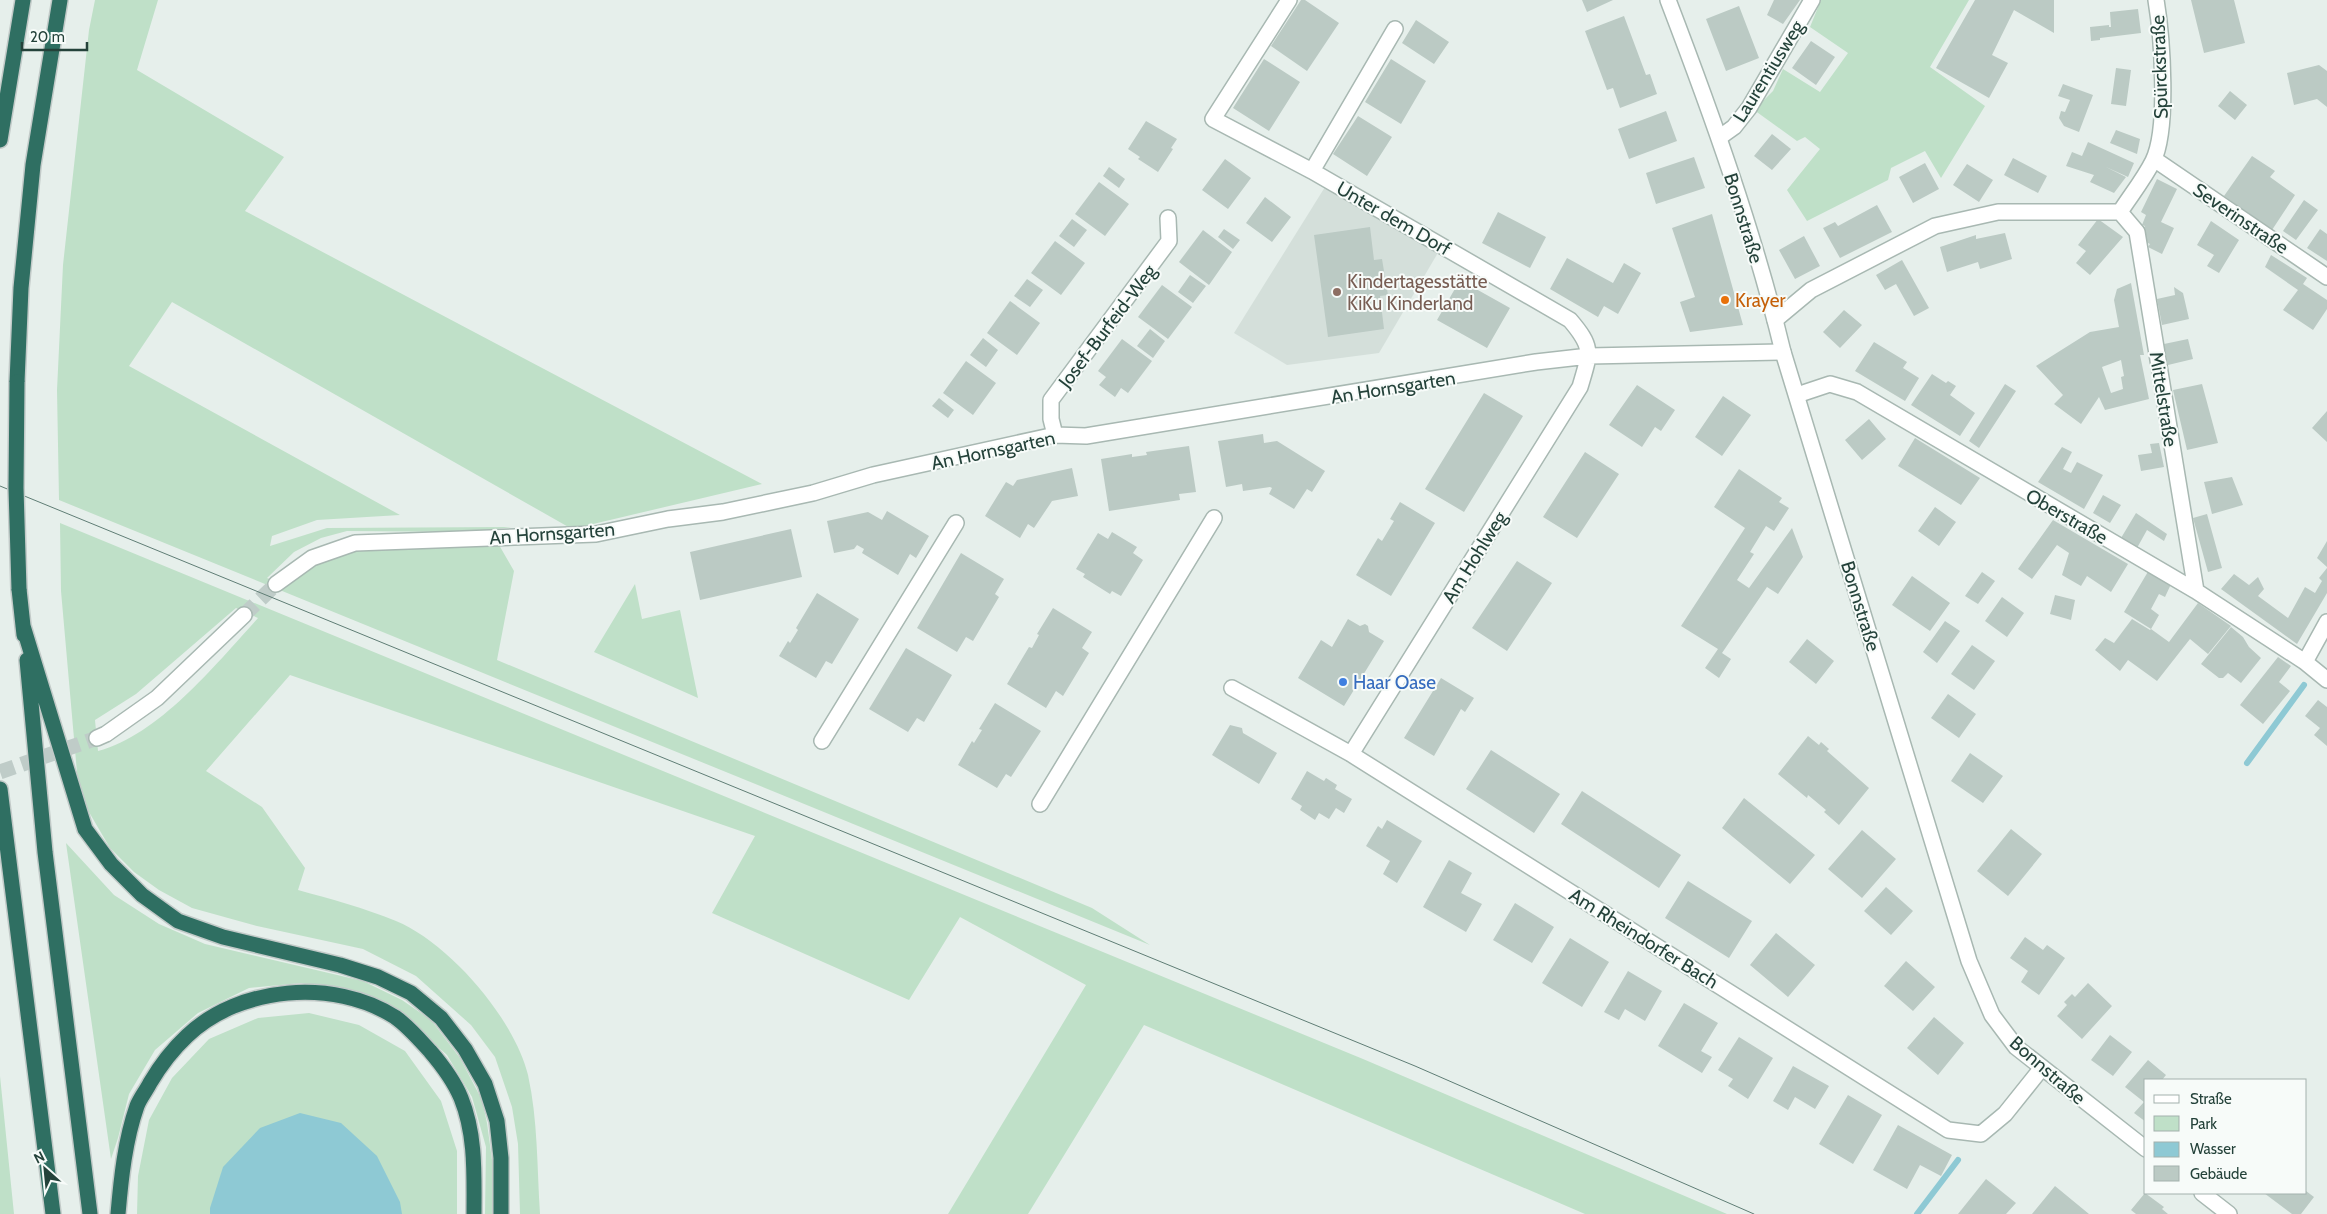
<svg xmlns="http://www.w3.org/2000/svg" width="2327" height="1214" font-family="Cabin,sans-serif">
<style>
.built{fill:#d4dfda}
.green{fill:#bfe0c8;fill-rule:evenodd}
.water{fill:#8ec9d4}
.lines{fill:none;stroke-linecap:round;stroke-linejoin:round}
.stream{stroke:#8ec9d4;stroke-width:6}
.building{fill:#bbcac4;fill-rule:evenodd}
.minor-tunnel{stroke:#bfccc8;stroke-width:15;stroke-dasharray:15 8;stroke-linecap:butt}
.minor-casing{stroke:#a8b8b2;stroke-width:18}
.tertiary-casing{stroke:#a8b8b2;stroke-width:18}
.motorway-casing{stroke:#c2cac8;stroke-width:18}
.minor{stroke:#fff;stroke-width:15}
.tertiary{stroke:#fff;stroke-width:15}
.motorway{stroke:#2f6f62;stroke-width:15}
.tram{stroke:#5f7d75;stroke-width:1}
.motorway-bridge-casing{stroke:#c2cac8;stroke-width:18;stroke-linecap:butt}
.motorway-bridge{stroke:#2f6f62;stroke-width:15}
.education-dot{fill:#8d6e63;stroke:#f7fbf9;stroke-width:2}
.food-dot{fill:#e8710a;stroke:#f7fbf9;stroke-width:2}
.shop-dot{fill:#3f7fe0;stroke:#f7fbf9;stroke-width:2}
.labels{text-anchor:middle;stroke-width:4;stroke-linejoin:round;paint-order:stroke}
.street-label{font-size:19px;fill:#24423a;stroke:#f7fbf9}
.education-label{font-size:19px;fill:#785e54;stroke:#f7fbf9;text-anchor:start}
.food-label{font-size:19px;fill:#c56008;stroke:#f7fbf9;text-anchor:start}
.shop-label{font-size:19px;fill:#366cbe;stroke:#f7fbf9;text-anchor:start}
</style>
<rect width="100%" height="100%" fill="#e6efeb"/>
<path class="built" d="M1325,187l114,64 -60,102 -92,12 -53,-32z"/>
<path class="green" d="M95,0h63l-21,70 147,87 -39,54 517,273 -190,45 -400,-227 -43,64 271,149 -83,5 -45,16 -2,10 57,-18 184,-1 -40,5 -124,-1 -26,7 -27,14 -27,26 16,6 26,-21 49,-16 141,-2 15,26 -17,89 595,248 58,37 -1091,-445 -2,-110 6,-125 26,-235z
M1821,0h148l-39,67 55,39 -44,72 -16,-27 -34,17 -3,12 -81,41 -20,-31 33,-41 -15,-12 -8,4 -43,-31 19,-19 10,-22 37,23 28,-39 -38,-26z
M60,523l1303,536 364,155h-142l-441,-189 -116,189h-80l138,-229 -126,-68 -51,83 -197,-87 43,-77 -465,-161 -84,96 56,36 43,61 -7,22c33,9 66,18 98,31 53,22 118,97 132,154 10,45 9,93 12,139h-20l-2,-70 -6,-37 -17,-50 -24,-32 -55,-49 -53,-27 -106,-23 -65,-18 -33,-18 -25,-18 -24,-24 -31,-53 -18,-204zM236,608l22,10c-42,46 -99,117 -160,133l-3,-31 41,-26z
M635,584l7,35 38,-9 18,88 -104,-46z
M66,843l48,52 45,29 46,20 158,37 39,19 29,20 29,38 22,42 5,23 6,44 -1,47h-7l1,-67 -14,-50 -25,-42 -47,-42 -41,-20 -58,-10 -52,5 -51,25 -43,37 -26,44 -11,44 -7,21z
M309,1013l50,12 46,26 36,50 16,50v63h-320l1,-38 11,-56 23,-42 37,-39 49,-21z
M0,1076l14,138h-14z"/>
<path class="water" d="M300,1113l41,10 36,33 23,46 2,12h-192v-6l13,-41 37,-39z"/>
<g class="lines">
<path class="stream" d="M2247,763l57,-78
M1917,1214l41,-54"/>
</g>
<path class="building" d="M1301,0h4l34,23 -32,48 -36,-25z
M1582,0h31l-26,12z
M1774,0h26l-17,24 -16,-9z
M1975,0h79v33l-40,-23 -22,45 16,8 -19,35 -53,-30z
M2191,0h43l11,43 -41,10z
M1739,6l20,52 -33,13 -20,-52z
M2138,9l3,24 -41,5v2l-9,1 -1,-14 19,-2v2h2l-1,-15z
M1624,16l22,59 4,-1 7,20 -37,14 -7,-20 -6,2 -22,-59z
M1416,20l33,22 -15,22 -32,-21z
M1811,41l24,16 -19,28 -24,-17z
M1264,59l36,23 -31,49 -36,-23z
M1391,59l35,22 -25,43 -36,-22z
M2319,65l8,6v36l-10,-8 -23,6 -7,-32z
M2116,68l15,2 -5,36 -15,-2z
M2063,84l30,11 -14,37 -15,-6 -5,-8 2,-7 4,1 5,-12 -12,-4z
M2230,91l17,14 -12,15 -17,-14z
M1666,111l11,30 -48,18 -11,-30z
M1358,116l34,21 -25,39 -34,-22z
M1146,121l31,18 -6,9 2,1 -15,23 -20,-13 2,-2 -12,-8z
M2116,130l24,9 -3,15 -27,-11z
M1772,134l19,15 -19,21 -18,-14z
M2088,142l46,21 -6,14 -22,-10 20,10 -12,16 -24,-11 4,-7 -28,-9 6,-14 10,4z
M2252,156l23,15 -5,6 25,18 -23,35 -48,-34z
M1694,157l11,31 -49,16 -10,-31z
M2013,158l34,18 -9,17 -34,-18z
M1225,159l26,19 -23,31 -26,-19z
M1925,163l14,26 -26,14 -14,-26z
M1967,164l26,16 -14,22 -26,-17z
M1109,167l16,12 -6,9 -16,-12z
M2157,179l20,10 -16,33 13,6 -12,26 -14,-7 2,-3 -6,-3 -2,-10 3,-5 -3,-1 4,-10 -5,-3z
M1099,182l30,22 -24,32 -30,-22z
M1265,197l26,20 -19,25 -26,-19z
M2304,200l14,10 -22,30 -13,-9z
M1877,205l15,27 -52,26 -17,-30 12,-6 3,4z
M1498,212l48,25 -16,31 -48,-25z
M1712,214l31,111 -53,7 -10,-30 15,-5 -23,-69z
M1072,219l15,11 -13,17 -15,-11z
M2098,219l25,18 -33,38 -14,-12 10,-12 -8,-6z
M2211,221l28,19 -20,33 -12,-7 7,-11 -17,-10z
M1370,227l4,33 8,-1 6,36 -8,1 4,33 -56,8 -14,-102z
M1224,229l16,11 -7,9 -15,-12z
M2320,229l7,5v27l-20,-13z
M1203,230l29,22 -23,33 -30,-23z
M2005,233l7,26 -32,10 -2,-7 -31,10 -7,-25 36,-12v4z
M1804,236l16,30 -25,13 -16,-29z
M1055,241l30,22 -24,32 -30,-22z
M2271,255l36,23 -4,6 24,16v9l-14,21 -30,-20 15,-20 -33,-23z
M1567,258l46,25 11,-20 17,10 -23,41 -14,-8 -6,11 -48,-28z
M1902,260l27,48 -15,8 -18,-32 -11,6 -9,-15z
M1190,275l16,11 -13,17 -15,-11z
M1027,279l16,11 -13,17 -16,-11z
M1460,280l50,28 -23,40 -50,-28z
M2131,283l13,72h-4l9,44 -44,11 -6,-13 -18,27 -27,-20 9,-9 -27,-29 54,-34 29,-5 -5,-27 3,-11zM2121,360l3,16 -3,1 2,12 -12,4 -9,-26z
M1162,285l30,22 -24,32 -30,-22z
M2174,287l9,6 6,26 -27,6 -5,-26 18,-4z
M1010,301l30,22 -23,32 -30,-22z
M1844,310l18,15 -22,23 -17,-16z
M1150,329l15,12 -12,17 -16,-12z
M983,338l15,12 -12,17 -16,-12z
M1122,339l30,22 -24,32 -7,-5 -6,9 -16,-12 7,-8 -8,-6z
M2188,339l5,20 -25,6 -4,-21z
M1874,342l33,20 -4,6 16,10 -14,23 -50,-30z
M966,361l30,22 -23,32 -30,-22z
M1932,374l14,9 2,-2 8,5 -6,9 25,18 -15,23 -49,-31z
M2005,384l11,7 -37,57 -10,-7z
M2202,384l16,59 -31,7 -14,-60z
M1637,385l38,25 -14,21 -6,-4 -13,20 -33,-22z
M1484,393l39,23 -59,96 -39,-23z
M1723,396l28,19 -29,41 -27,-19z
M939,398l15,12 -6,8 -16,-12z
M2327,411v31l-15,-14z
M1869,419l17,20 -24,21 -17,-20z
M1263,434l1,9 13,-2 48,30 -13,21 -5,-3 -13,20 -25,-15 3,-6 -2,-1 -27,4 -1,-7 -16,3 -8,-46z
M1915,438l65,40 -19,27 -63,-39z
M2159,443l5,24 -23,4 -3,-16 14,-2 -2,-9z
M1189,446l7,46 -17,2 1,6 -71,11 -8,-52 31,-5v3l15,-2 -1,-3z
M2062,447l10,5 -9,17 8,4 6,-11 26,13 -19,34 -46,-27z
M1585,452l34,22 -42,64 -34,-21z
M1072,468l6,28 -26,5 -18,27 -6,-4 -8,14 -35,-22 21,-34 7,4 4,-6z
M1739,469l43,29 -3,4 10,6 -15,23 -8,-5 -16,26 4,2 -17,26 12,8 43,-60 11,29 -25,37 -11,-7 -45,66 9,6 -12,19 -14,-10 13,-19 -37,-23 64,-98 -31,-21z
M2232,477l11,28 -31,9 -8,-32z
M2103,495l18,10 -11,18 -17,-10z
M1400,502l35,21 -44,73 -35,-21 22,-37 4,3 12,-20 -4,-2z
M1935,507l21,15 -17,24 -21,-15z
M887,511l42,25 -13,22 -6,-4 -12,21 -36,-22 2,-4 -7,-4 -3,4 -20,4 -7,-32 41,-9 14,8z
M2136,513l31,21 -3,7 -17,-11 -10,18 -16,-10z
M2207,514l15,54 -14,4 -15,-54z
M2053,520l75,44 -17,28 -24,-16 -6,10 -19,-11 7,-22 -12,-8 -25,34 -14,-10z
M791,529l11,48 -102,23 -10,-48z
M1112,532l25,15 -4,6 10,7 -22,36 -9,-5 -2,3 -27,-17 2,-3 -9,-5 22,-36 10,6z
M2327,541v26l-10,-9z
M961,553l43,26 -9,15 4,3 -26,44 -7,-4 -9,15 -40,-24z
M1517,561l35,22 -45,68 -35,-23z
M2327,568v25l-30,51 -76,-55 13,-15 15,11 9,-8 6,12 -6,7 30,22 17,-31 10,6 7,-12 -3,-3z
M2149,570l23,12 -7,15 -6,-3 -8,15 8,6 -8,14 -27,-17z
M1982,572l13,9 -17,23 -13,-8z
M1912,576l38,27 -20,28 -38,-26z
M817,593l42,26 -27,45 -6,-3 -10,17 -37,-22 9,-15 2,2 8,-13 -2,-2z
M2055,595l20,5 -4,20 -21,-6z
M2002,597l22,16 -17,24 -22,-16z
M2198,603l33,23 -23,28 -18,-15 -33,42 -29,-21 -8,11 -25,-21 10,-12 9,5 18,-24 18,11 1,-1 18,13z
M1053,608l39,24 -10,16 7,5 -26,43 -7,-5 -10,17 -39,-24 22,-37 3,1 7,-13 -2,-1z
M1348,619l12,7 5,-2 3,2 1,6 15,9 -40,65 -46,-28 23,-38 11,7z
M1945,621l15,10 -23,32 -14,-11z
M2231,627l12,10 6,10 12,11 -20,25 -13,-10 -5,5h-4l-18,-14z
M1807,639l27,22 -18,23 -27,-22z
M1972,645l23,16 -21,29 -23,-16z
M906,648l46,27 -28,47 -7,-4 -9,14 -39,-23z
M2278,657l13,9 -12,16 11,9 -27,33 -23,-19z
M1441,678l33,20 -9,14 -4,-3 -27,47 -30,-18z
M1948,694l28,20 -17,24 -28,-20z
M2318,700l9,7v39l-13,-11 6,-7 -15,-12z
M995,703l46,28 -30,46 -5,-3 -9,14 -39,-23 14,-24 2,2 8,-13 -3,-1z
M1230,725l12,3 1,5 34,20 -18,31 -47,-29z
M1808,736l11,9 2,-3 8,7 -2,2 42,37 -30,37 -15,-13 2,-2 -18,-15 -1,3 -29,-24z
M1491,750l69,44 -26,39 -68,-44z
M1970,753l33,23 -20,27 -32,-22z
M1307,771l17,10 2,-3 11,7 -2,4 17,10 -8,14 -8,-5 -7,11 -10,-6 -4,7 -15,-10 2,-4 -11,-7z
M1582,791l99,64 -22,33 -98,-64z
M1744,798l71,57 -25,29 -68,-56z
M1387,820l35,21 -25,42 -14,-9 7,-13 -24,-15 12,-20 4,3z
M2011,829l31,25 -34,42 -31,-25z
M1862,830l34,29 -34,39 -34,-29z
M1449,860l23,13 -11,20 21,11 -16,28 -43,-25z
M1688,881l64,40 -23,37 -64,-40z
M1886,887l27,24 -22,24 -27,-24z
M1515,903l39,24 -22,36 -39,-23z
M1776,933l39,32 -27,32 -38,-32z
M2025,937l18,13 4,-5 18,13 -26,37 -18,-13 7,-11 -18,-13z
M1570,938l39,24 -27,45 -40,-24z
M1906,961l29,26 -22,24 -29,-25z
M1628,971l34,20 -17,30 -20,-12 -6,11 -15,-8z
M2088,983l24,23 -30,33 -25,-23 10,-11 -3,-3 8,-8 3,3z
M1684,1003l34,20 -17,28 11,6 -10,16 -44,-27z
M1934,1017l30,26 -26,32 -31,-27z
M2110,1035l22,17 -19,24 -22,-16z
M1739,1037l34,21 -25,41 -20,-13 5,-7 -15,-9z
M2148,1060l18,15 -4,5h-16v42l-12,-9 10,-11 -19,-15z
M1793,1066l36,20 -14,23 -20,-12 -7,13 -15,-9z
M1848,1095l34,20 -29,49 -34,-20z
M1898,1125l54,30 -11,21 -21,-11 -13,24 -34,-19z
M1986,1179l30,24 -10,11h-48z
M2055,1186l34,28h-57z
M2306,1191l8,6 -13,17h-9l-28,-21h42z
M2145,1193l19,14 -2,2 6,5h-32l-5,-4z"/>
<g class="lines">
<path class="minor-tunnel" d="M244,615l32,-31
M0,772l97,-34"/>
<g class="minor-casing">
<path id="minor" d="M1289,0l-76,119 99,52 258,149c24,28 20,33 10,67l-229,367
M1720,137l14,-10 15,-19 63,-108
M2154,159l173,118
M1312,171l83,-142
M2120,212l17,20 59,359
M2120,212c11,-17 24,-33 33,-51 16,-32 9,-125 3,-161
M1775,320l36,-30 124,-64 63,-14h122
M1797,395l33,-11 27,8 339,199 109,71 22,18
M1055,435l-4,-16v-19l118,-159 -1,-23
M276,584l36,-26 43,-15 241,-9 72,-15 55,-7 90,-19 60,-18 182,-40 31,1 450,-74 53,-6 194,-4
M2305,662l22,-40
M1232,688l119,66 597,376 33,4 24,-20 36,-45
M97,738l9,-4 51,-36 87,-83
M822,741l134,-218
M1040,804l174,-286"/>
</g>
<g class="tertiary-casing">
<path id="tertiary" d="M1668,0c44,115 86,232 115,352l186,609 23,54 24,32 130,102
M2202,1193l27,21"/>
</g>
<g class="motorway-casing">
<path id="motorway" d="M0,140l23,-140
M17,382l4,-94 12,-123 27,-165
M19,589l5,46
M23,626l62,203 26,35 31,31 36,26 45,16 117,28 38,12 33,16 30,25 24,31 20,35 12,37 4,37v56
M27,660l18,192 45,362
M0,789l53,425
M118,1214c3,-35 7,-74 19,-108 3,-8 9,-15 13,-23 10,-17 22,-33 37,-47 52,-50 147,-58 208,-19 13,9 24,22 35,34 12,14 24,30 31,47 15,37 13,77 13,116"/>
</g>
<use href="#minor" class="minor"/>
<use href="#tertiary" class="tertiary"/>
<use href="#motorway" class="motorway"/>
<path class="tram" d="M0,486l1415,580 339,148"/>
<g class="motorway-bridge-casing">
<path id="motorway-bridge" d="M17,382l-1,106 3,101"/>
</g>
<use href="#motorway-bridge" class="motorway-bridge"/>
</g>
<circle class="education-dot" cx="1337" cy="292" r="5"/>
<circle class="food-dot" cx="1725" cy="300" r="5"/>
<circle class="shop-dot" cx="1343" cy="682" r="5"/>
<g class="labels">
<g class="street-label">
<text transform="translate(2159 67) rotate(-92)" y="7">Spürckstraße</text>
<text transform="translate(1768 71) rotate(-58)" y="7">Laurentiusweg</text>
<text transform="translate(1394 218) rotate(30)" y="7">Unter dem Dorf</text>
<text transform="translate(1744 218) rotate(73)" y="7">Bonnstraße</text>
<text transform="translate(2241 218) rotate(34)" y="7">Severinstraße</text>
<text transform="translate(1107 326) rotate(-53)" y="7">Josef-Burfeid-Weg</text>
<text transform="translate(1393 387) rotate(-9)" y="7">An Hornsgarten</text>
<text transform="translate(2164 399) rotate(81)" y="7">Mittelstraße</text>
<text transform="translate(993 450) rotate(-12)" y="7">An Hornsgarten</text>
<text transform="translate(2067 516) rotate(30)" y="7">Oberstraße</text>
<text transform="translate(552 533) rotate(-4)" y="7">An Hornsgarten</text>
<text transform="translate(1474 557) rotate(-58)" y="7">Am Hohlweg</text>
<text transform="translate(1861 606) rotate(73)" y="7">Bonnstraße</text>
<text transform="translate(1644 938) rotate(32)" y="7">Am Rheindorfer Bach</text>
<text transform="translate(2048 1070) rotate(41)" y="7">Bonnstraße</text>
</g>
<g class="education-label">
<text x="1347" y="288">Kindertagesstätte<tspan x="1347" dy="22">KiKu Kinderland</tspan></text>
</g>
<g class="food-label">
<text x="1735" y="307">Krayer</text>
</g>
<g class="shop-label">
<text x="1353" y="689">Haar Oase</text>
</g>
</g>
<rect x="2144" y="1079" width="162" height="115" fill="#f7fbf9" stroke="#a3b1ad"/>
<rect x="2154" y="1095" width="25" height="8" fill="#ffffff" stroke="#a3b1ad"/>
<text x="2190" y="1104" font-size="15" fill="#24423a">Straße</text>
<rect x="2154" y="1116" width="25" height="15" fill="#bfe0c8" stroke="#a3b1ad"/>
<text x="2190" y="1129" font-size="15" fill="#24423a">Park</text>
<rect x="2154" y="1142" width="25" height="15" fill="#8ec9d4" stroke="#a3b1ad"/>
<text x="2190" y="1154" font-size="15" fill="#24423a">Wasser</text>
<rect x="2154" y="1166" width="25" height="15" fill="#bbcac4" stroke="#a3b1ad"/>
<text x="2190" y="1179" font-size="15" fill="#24423a">Gebäude</text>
<g transform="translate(45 1169) rotate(333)" stroke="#f7fbf9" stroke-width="4" paint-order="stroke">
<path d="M0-4L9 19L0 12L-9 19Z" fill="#24423a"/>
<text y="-8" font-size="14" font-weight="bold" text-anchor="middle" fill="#24423a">N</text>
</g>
<path d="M22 42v8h65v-8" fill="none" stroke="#24423a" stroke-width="2.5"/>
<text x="30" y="42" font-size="15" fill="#24423a" stroke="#f7fbf9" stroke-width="4" paint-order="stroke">20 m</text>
</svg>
